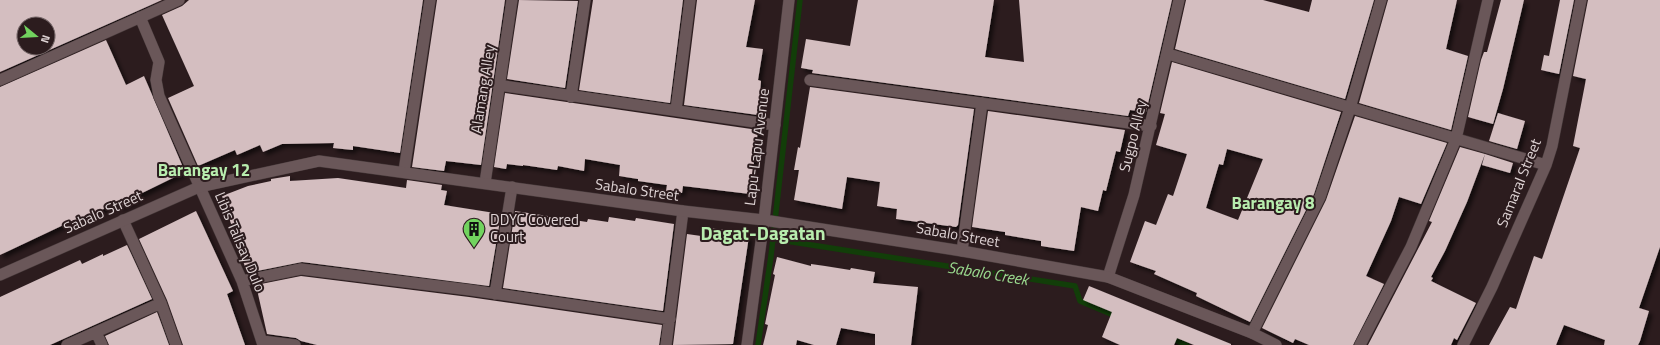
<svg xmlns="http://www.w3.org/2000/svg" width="1660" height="345" font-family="'Titillium Web',sans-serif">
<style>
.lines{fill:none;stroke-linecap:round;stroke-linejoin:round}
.stream{stroke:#123e09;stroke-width:5.5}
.building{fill:#d4bec0;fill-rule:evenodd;filter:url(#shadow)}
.minor-casing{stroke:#453839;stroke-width:12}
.tertiary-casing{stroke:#453839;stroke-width:12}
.minor{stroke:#6a5759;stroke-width:11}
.tertiary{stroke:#6a5759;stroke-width:11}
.labels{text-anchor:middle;stroke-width:4;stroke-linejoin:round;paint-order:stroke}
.street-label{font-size:15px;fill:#dfd4d5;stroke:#2c1c1e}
.poi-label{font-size:15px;fill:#dfd4d5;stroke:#2c1c1e;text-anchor:start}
.water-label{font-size:16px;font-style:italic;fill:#9bdc8f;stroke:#2c1c1e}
.quarter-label{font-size:17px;font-weight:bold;fill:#b8edae;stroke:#2c1c1e}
.district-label{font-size:19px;font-weight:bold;fill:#b8edae;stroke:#2c1c1e}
</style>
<defs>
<filter id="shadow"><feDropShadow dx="3.5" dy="3.5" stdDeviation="2" flood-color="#0009"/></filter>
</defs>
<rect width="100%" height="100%" fill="#2c1c1e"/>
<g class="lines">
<path class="stream" d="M773,239l302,47 5,15 38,16
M1170,338l17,7
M758,345l13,-89 29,-256"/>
</g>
<path class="building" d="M0,0h162l-162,72zM24,24h24v24h-24z
M189,0h234l-23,153 -47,-7v4l-20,-2 1,-5 -52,1 -19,8 -3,-7 -23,10 -2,-5 -37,16 -30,-68 26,-12 -32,-71 20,-9z
M437,0h68l-24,165 -35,-4 -2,10 -32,-4z
M519,0l59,1 -13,87 -58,-9z
M593,0h90l-13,103 -91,-13z
M697,0h58l-9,47 17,2 -5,31 3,1 -3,34 -74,-10z
M858,0h136l-9,57 39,5 -5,-62h153l-26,112 -16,-2 -2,6 -316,-43 1,-3 -12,-2 5,-29 44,7z
M1186,0h77l46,12 3,-12h62l-29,99 -170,-50z
M1388,0h69l-11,49 22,7 -17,74 -92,-27z
M1501,0h23l-21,89 -10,35 -25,-7 13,-57 3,-8h3z
M1560,0h14l-15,74 -18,-4 3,-15 5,1z
M1588,0h72v247l-21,61 10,3 -9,30 -2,4h-34l1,-5 -41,-15 -8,20h-67l21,-38 6,2 18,-53 8,3 38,-111 -7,-2 13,-67 -13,-3z
M106,40l20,45 18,-9 41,96 -49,24 1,3 -17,8 -2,-4 -43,18 -1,-1 -74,35v-168z
M1172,62l169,50 -27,82 -64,128 -54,-26 1,-3 -43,-19 2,-3 -26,-9 15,-41 11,4 12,-31 5,2 14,-42 -31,-9 9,-31 -5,-1zM1227,149l36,10 -25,61 -32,-12 13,-44 4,1z
M810,87l164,22 -16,116 -2,2 -60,-8 1,-10 -20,-3 3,-24 -33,-5 -5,32 -48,-9 5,-30h-5l4,-23 2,1z
M505,93l253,37 -8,64 -67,-8 -1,7 -16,-2 1,-6 -29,-4v-2l-19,-3 1,-11 -35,-6 -1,12 -26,-5 -1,4 -34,-5v1l-16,-2 -1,5 -12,-2z
M988,111l137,19 -5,22 -4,-1 -10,40 -3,-1 -5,21 -17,-4 -7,44 -33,-5v-5l-36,-6v-3l-33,-5z
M1498,113l27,8 -8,28 -28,-8z
M1355,116l92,27 -26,61 -22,-7 -8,24 -25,55 18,8 -31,61h-44l-14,-6 -2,4 -31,-15 64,-128z
M1460,147l25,7 -18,48 -22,49 -14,26 2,1 -2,3 45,22 -19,37 -3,-2 -3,7h-83l64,-123 -3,-1z
M1485,154l28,9 -3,10 -28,-8z
M290,176v5l48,-3 68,10 1,-8 35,5 -1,5 6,1 -3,14 57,9 -12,72 -187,-24 -55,11 -25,-77 26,-10 23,-5v-2z
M196,211l37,80 -6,3 18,51h-62l-16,-45 -28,-61z
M515,211l72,11 1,-3 20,3 1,-5 26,4 1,-3 38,6 -11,87 -160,-23z
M709,228l16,2v3l24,3 -16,108 -60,1 14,-111 21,3z
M127,245l25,54 -102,46h-50v-48l80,-37 2,4 21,-10v2z
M777,257l34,9v-2l14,2 25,4 1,-2 24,4 -2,11 45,4 -7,58h-36v-11l-34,-6 -5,17h-22l-17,-5 -1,5h-33l5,-20 -3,-1 10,-49 -2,-1z
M301,276l168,21 193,28 -3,20h-342l-16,-4 -5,-3 -29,-4 -11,-49z
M1089,286l142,58v1h-37l-17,-7 -3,7h-54l-18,-8 10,-25 -29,-12z
M157,312l12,33h-60l-4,-9z"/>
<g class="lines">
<g class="minor-casing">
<path id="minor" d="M140,17l19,45 -3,18 3,16 83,185 21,64
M1168,54l378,111
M0,80l179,-80
M810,80l341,46
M498,85l277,40
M571,97l14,-97
M676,110l14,-110
M404,171l26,-171
M485,183l27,-183
M123,220l38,83 15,42
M962,251l20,-148
M1108,277l26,-82 45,-195
M242,281l59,-12 169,21 200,29
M495,294l17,-107
M96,332l6,13
M1252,333l68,-136 30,-89 31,-108
M263,341l32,4
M67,345l94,-42
M666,345l17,-134
M747,345l17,-125
M1360,345l51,-98 45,-108 32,-139
M1463,345l29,-58 54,-122 6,-19 29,-146"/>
</g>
<g class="tertiary-casing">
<path id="tertiary" d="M764,220l25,-220
M0,275l199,-88 120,-26 364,50 81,9 198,31 146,26 144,56 24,12"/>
</g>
<use href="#minor" class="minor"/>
<use href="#tertiary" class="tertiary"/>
</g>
<defs>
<g id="building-pin" transform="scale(1.15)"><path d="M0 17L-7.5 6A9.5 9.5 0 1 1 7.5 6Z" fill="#71d35e" stroke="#2c1c1e"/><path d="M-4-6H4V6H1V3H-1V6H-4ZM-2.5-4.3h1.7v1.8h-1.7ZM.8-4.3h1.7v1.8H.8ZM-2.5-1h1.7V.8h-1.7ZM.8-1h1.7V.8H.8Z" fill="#111"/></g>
</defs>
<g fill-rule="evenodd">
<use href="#building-pin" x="474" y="229"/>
</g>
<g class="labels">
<g class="street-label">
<text transform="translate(483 89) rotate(-81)" y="5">Alamang Alley</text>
<text transform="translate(1133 136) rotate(-76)" y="5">Sugpo Alley</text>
<text transform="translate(757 147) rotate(-83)" y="5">Lapu-Lapu Avenue</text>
<text transform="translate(1519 183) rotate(-68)" y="5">Samaral Street</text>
<text transform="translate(637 190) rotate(8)" y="5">Sabalo Street</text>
<text transform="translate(103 212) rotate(-24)" y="5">Sabalo Street</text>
<text transform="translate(958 235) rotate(10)" y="5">Sabalo Street</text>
<text transform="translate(240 242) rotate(67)" y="5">Libis Talisay Dulo</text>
</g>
<g class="poi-label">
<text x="490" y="225">DDYC Covered<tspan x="490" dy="17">Court</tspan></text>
</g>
<g class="water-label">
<text transform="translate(988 273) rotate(9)" y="6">Sabalo Creek</text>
</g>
<g class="quarter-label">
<text x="204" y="176">Barangay 12</text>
<text x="1273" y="209">Barangay 8</text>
</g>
<g class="district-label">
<text x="763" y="240">Dagat-Dagatan</text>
</g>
</g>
<g transform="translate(36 36) rotate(108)"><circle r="19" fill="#2c1c1e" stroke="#746667"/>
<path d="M0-3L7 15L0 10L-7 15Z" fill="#71d35e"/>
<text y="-6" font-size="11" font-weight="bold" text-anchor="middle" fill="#dfd4d5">N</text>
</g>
</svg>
